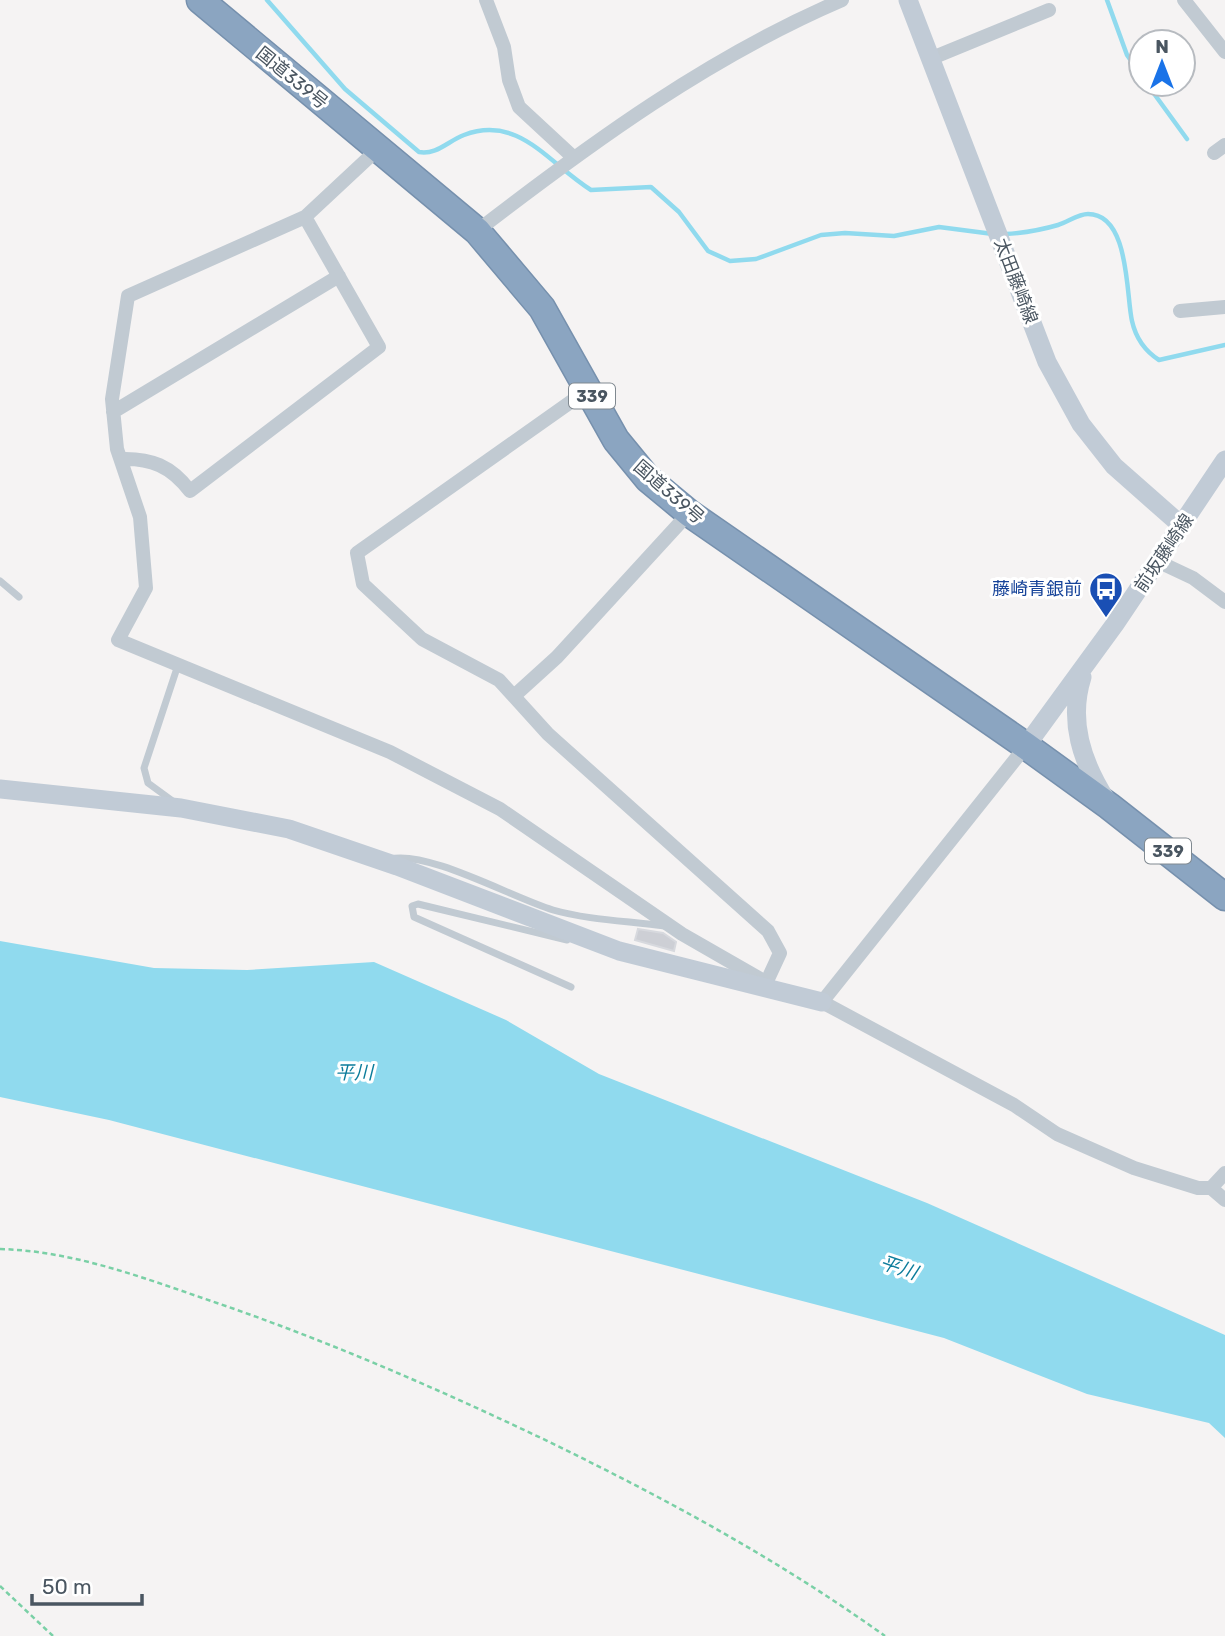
<svg xmlns="http://www.w3.org/2000/svg" width="1225" height="1636" font-family="Rubik,'Noto Sans JP',sans-serif">
<style>
.water{fill:#90daee}
.lines{fill:none;stroke-linecap:round;stroke-linejoin:round}
.stream{stroke:#90daee;stroke-width:4.5}
.building{fill:#cdcfd5;stroke:#d7d9de;stroke-width:2}
.highway-casing{stroke:#7690ad;stroke-width:29}
.path{stroke:#7ad0a6;stroke-width:2.5;stroke-dasharray:5 3.5;stroke-linecap:butt}
.lane{stroke:#c1cad2;stroke-width:7}
.street{stroke:#c1cad2;stroke-width:14}
.secondary{stroke:#c1cbd6;stroke-width:19}
.highway{stroke:#8ba5c1;stroke-width:26}
.labels{text-anchor:middle;stroke-width:6;stroke-linejoin:round;paint-order:stroke}
.shield{fill:#fff;stroke:#808990;stroke-width:2}
.shield-label{font-size:16px;font-weight:bold;fill:#4a5661}
.street-label{font-size:18px;fill:#4a5661;stroke:#fff}
.transit-label{font-size:18px;fill:#164399;stroke:#fff;text-anchor:end}
.water-label{font-size:19px;font-style:italic;fill:#0c7c9b;stroke:#fff}
</style>
<rect width="100%" height="100%" fill="#f5f3f3"/>
<path class="water" d="M0,941l154,27 93,2 127,-8 132,58 93,54 328,129 298,132v103l-16,-15 -122,-29 -143,-56 -835,-218 -109,-23z"/>
<g class="lines">
<path class="stream" d="M267,0l78,89 74,63c18,3 29,-11 45,-17 55,-21 85,29 127,55l60,-3 28,25 29,39 22,10 26,-2 65,-24 24,-2 49,3 45,-9 54,7
M1107,0l20,55 14,20
M1147,84l40,55
M1005,234c18,-1 36,-4 53,-9 10,-3 20,-11 30,-11 42,0 38,82 44,107 4,18 13,30 27,39l66,-15"/>
</g>
<path class="building" d="M638,929l25,4 13,9 -2,9 -39,-11z"/>
<g class="lines">
<g class="highway-casing">
<path id="highway" d="M200,0l277,231 65,77 74,132 32,39 41,34 337,233 83,60 116,91"/>
</g>
<path class="path" d="M0,1249c76,2 149,31 220,55 110,38 216,84 321,134 120,58 235,120 344,198
M0,1586l53,50"/>
<path class="lane" d="M0,581l19,16
M174,802l-26,-19 -4,-15 34,-103
M390,859c38,-9 123,39 163,51 35,10 76,11 112,16
M567,940l-149,-36 -6,2 2,11 157,70"/>
<path class="street" d="M486,0l18,47 5,33 10,27 54,50
M1184,0l41,52
M932,58l117,-48
M379,148l-74,69 -177,79 -16,103 5,50 23,68 6,71 -28,52 272,112 110,57 182,125 87,50
M1214,153l11,-8
M477,231c114,-88 232,-174 365,-231
M1180,311l45,-4
M589,389l-232,164 6,31 59,55 77,41 49,54 220,197 12,22 -13,28
M113,412l226,-136
M121,459c30,-1 50,7 69,32l189,-144 -74,-130
M1159,562l34,16 32,24
M514,696l43,-39 132,-144
M1026,746l-204,256 192,103 43,29 77,34 64,20h13l14,12
M1211,1188l14,-15"/>
<path class="secondary" d="M908,0l139,362 34,62 33,42 68,60
M1082,677c-14,44 0,85 24,123
M1026,746l89,-122 110,-164
M0,789l181,19 108,21 108,37 222,85 203,51"/>
<use href="#highway" class="highway"/>
</g>
<defs>
<g id="bus-pin" transform="scale(1.75)"><path d="M0 17L-7.5 6A9.5 9.5 0 1 1 7.5 6Z" fill="#1a4fb4" stroke="#fff"/><path d="M-5-6H5V4H4V6H2V4H-2V6H-4V4H-5ZM-3.5-4V0h7V-4ZM-3.5 1.2v1.5H-2V1.2ZM2 1.2v1.5H3.5V1.2Z" fill="#fff"/></g>
</defs>
<g fill-rule="evenodd">
<use href="#bus-pin" x="1106" y="589"/>
</g>
<g class="labels">
<g class="shield">
<rect x="569" y="383.5" width="46" height="25" rx="5"/>
<rect x="1145" y="838.5" width="46" height="25" rx="5"/>
</g>
<g class="shield-label">
<text x="592" y="402">339</text>
<text x="1168" y="857">339</text>
</g>
<g class="street-label">
<text transform="translate(292 78) rotate(39)" y="6">国道339号</text>
<text transform="translate(1016 281) rotate(69)" y="6">太田藤崎線</text>
<text transform="translate(669 492) rotate(41)" y="6">国道339号</text>
<text transform="translate(1164 553) rotate(-56)" y="6">前坂藤崎線</text>
</g>
<g class="transit-label">
<text x="1082" y="595">藤崎青銀前</text>
</g>
<g class="water-label">
<text x="354" y="1079">平川</text>
<text transform="translate(899 1267) rotate(19)" y="7">平川</text>
</g>
</g>
<g transform="translate(1162 63)"><circle r="33" fill="#ffffff" stroke="#b7bbc0" stroke-width="2"/>
<path d="M0-5L12 26L0 18L-12 26Z" fill="#1a73e8"/>
<text y="-10" font-size="19" font-weight="bold" text-anchor="middle" fill="#4a5661">N</text>
</g>
<path d="M32 1594v10h110v-10" fill="none" stroke="#4a5661" stroke-width="3.5"/>
<text x="42" y="1594" font-size="21" fill="#4a5661" stroke="#ffffff" stroke-width="5" paint-order="stroke">50 m</text>
</svg>
